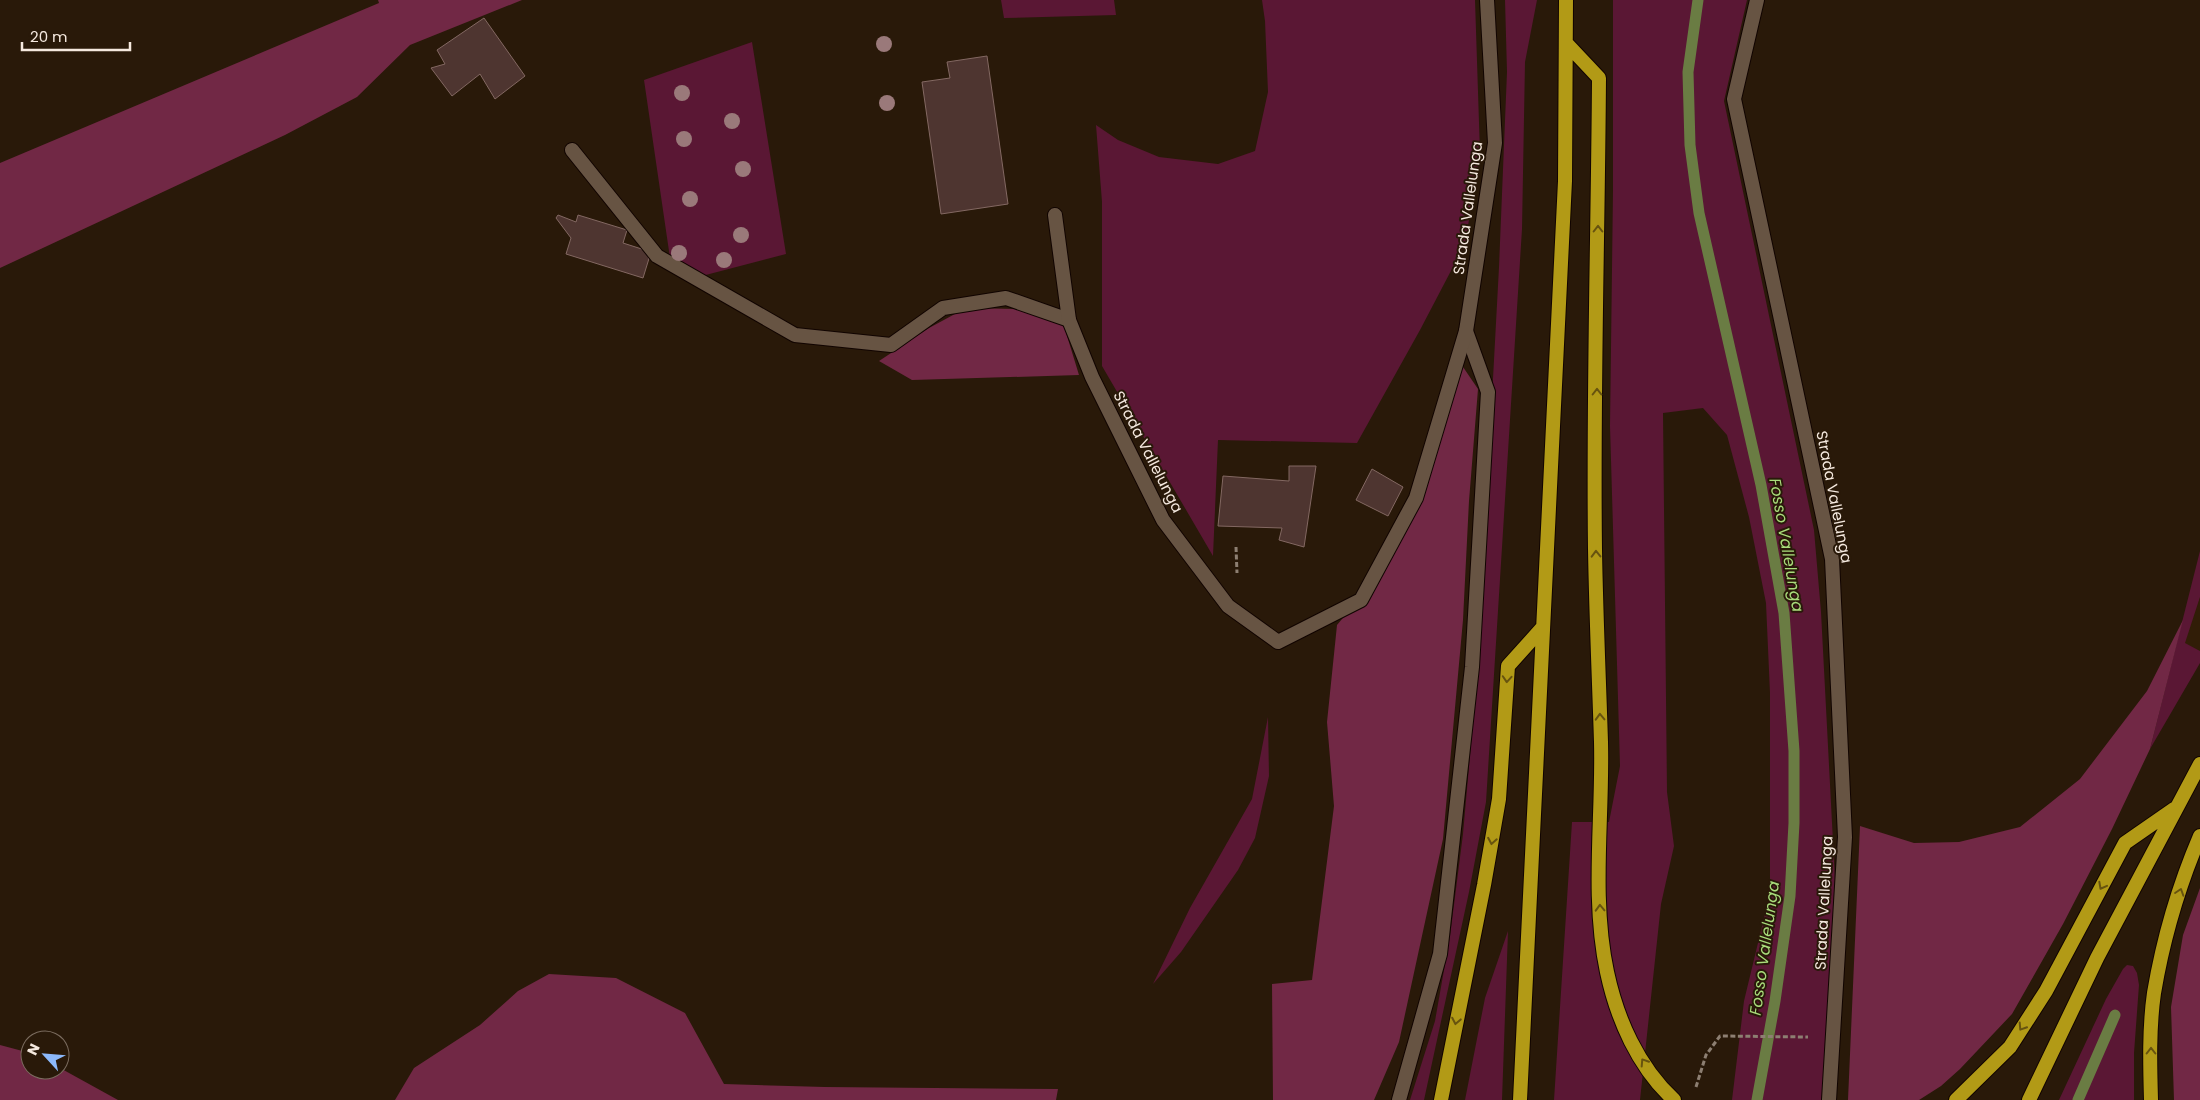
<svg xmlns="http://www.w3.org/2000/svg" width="2200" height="1100" font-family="Poppins,sans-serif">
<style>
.built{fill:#311d07}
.green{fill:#5a1734}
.forest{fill:#712845}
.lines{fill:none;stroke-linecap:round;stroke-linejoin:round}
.stream{stroke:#6a7c43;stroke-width:11}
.building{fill:#4e3530;stroke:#836862}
.service-casing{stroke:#110400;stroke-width:16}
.minor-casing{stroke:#110400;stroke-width:16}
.tertiary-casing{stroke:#110400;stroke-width:16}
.trunk-casing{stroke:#110400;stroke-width:16}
.path{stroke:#8d7f72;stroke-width:3;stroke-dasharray:5 2.5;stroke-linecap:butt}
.service{stroke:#675443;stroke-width:14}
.minor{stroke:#675443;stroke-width:14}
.tertiary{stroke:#675443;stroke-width:14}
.trunk{stroke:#b29a16;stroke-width:14}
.tree{fill:#9a797a}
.oneway{stroke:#67530f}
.labels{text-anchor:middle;stroke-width:4;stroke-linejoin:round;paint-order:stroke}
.street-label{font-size:15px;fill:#f5e9df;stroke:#291909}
.water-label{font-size:16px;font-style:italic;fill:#a9dc7b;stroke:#291909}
</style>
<rect width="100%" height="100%" fill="#291909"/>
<path class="built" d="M2200,597v54l-16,-8z"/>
<path class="green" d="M1001,0h113l2,15 -112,3z
M1262,0h213l5,153 -15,91 -45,86 -63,113 -139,-3 -5,116 -111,-190v-164l-6,-77 22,15 41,17 59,7 37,-13 13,-59 -3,-71z
M1505,0h32l-12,62 -3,167 -36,573 -17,90 -45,208h-14l25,-79 15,-85 13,-102 14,-158 22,-409 8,-195z
M1613,0h134l-23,101 90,429 7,82 14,268 -13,220h-90l12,-99 26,-108v-200l-4,-90 -17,-86 -22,-82 -24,-27 -40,5 4,379 7,54 -13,58 -21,196h-86l18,-278h37l11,-56 -10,-340 3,-236z
M752,42l34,212 -88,23 -28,-19 -26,-178z
M2200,551v46l-15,46 15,8v12l-50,86z
M1268,717l1,59 -14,62 -17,32 -57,82 -28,32 37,-76 62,-109z
M1508,931l-6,169h-37l20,-102z
M2127,965l6,1 4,7 2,12 -5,68v47h-75l47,-101 17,-30z"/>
<path class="forest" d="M378,0h144l-112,45 -53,52 -72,38 -285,133v-105l379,-160z
M966,308l51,1 47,17 15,49 -167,5 -33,-19 50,-33z
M1461,364l17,25 -9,112 -6,119 -20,219 -44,203 -25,58h-101l-1,-116 40,-4 22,-174 -7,-84 10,-97 50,-60 38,-72z
M2183,620l-33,129 -38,80 -49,95 -51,90 -52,55 -19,17 -22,14h-71l12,-274 54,17 45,-1 61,-15 60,-48 67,-88z
M2200,888v212h-26l-3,-93 12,-72z
M549,974l67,4 69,35 39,71 101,3 233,2 -2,11h-661l19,-32 66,-43 38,-34z
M0,1045l30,8v17h30v-2l58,32h-118z"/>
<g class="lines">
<path class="stream" d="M1698,0l-10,72 2,73 9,68 62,272 23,128 10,138v72l-4,73 -15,105 -18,99
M2078,1100l37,-85"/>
</g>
<path class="building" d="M484,18l41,58 -30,23 -15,-25 -28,22 -21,-28 14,-4 -8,-14z
M987,56l21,148 -67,10 -19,-132 28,-4 -3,-16z
M558,215l18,7 2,-7 49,15 -4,13 28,9 -8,26 -77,-24 5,-16 -15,-20z
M1289,466h27l-12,81 -25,-7 3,-12 -64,-2 5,-50 66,5z
M1372,469l31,18 -15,29 -32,-16z"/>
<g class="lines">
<g class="service-casing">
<path id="service" d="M572,150l85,106 138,79 96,10 52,-37 63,-10 63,22
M1399,1100l41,-146 32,-287 16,-275 -22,-61"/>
</g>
<g class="minor-casing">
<path id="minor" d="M1055,215l14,105 23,57 71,143 65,86 50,36 83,-42 55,-102 50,-167 29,-188 -8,-143"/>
</g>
<g class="tertiary-casing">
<path id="tertiary" d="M1757,0l-23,99 98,460 13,278 -16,263"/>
</g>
<g class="trunk-casing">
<path id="trunk" d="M1567,44l32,34c-1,157 -6,314 -4,471 1,64 4,129 6,193 2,76 -10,155 6,230 10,47 31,95 67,128
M1441,1100l43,-215 15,-86 9,-133 35,-39
M1520,1100l45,-919 1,-181
M1956,1100l54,-53 36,-56 79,-148 49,-34
M2029,1100l68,-142 103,-194
M2151,1100c-1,-35 -2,-72 3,-107 9,-53 25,-108 46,-157"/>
</g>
<path class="path" d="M1236,547l1,26
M1696,1087l10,-32 14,-19 88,1"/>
<use href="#service" class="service"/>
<use href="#minor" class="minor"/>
<use href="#tertiary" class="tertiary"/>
<use href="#trunk" class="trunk"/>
</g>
<g class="tree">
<circle cx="884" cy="44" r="8"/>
<circle cx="682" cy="93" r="8"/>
<circle cx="887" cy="103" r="8"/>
<circle cx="732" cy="121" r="8"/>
<circle cx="684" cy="139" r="8"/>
<circle cx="743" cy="169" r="8"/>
<circle cx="690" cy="199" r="8"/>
<circle cx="741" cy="235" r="8"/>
<circle cx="679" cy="253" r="8"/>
<circle cx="724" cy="260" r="8"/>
</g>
<defs><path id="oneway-chevron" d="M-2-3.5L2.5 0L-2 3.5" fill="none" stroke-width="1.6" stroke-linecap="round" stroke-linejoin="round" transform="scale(1.25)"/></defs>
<g class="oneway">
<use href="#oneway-chevron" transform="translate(1598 229) rotate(-90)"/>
<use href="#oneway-chevron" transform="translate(1597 392) rotate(-90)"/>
<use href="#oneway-chevron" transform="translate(1596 554) rotate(-91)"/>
<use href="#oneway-chevron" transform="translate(1507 679) rotate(94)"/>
<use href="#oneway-chevron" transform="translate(1600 717) rotate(-92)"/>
<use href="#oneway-chevron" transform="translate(1492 841) rotate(100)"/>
<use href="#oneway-chevron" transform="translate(2102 886) rotate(118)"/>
<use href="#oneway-chevron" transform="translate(2180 892) rotate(-72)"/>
<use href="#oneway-chevron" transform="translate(1600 908) rotate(-92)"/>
<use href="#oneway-chevron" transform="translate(1456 1021) rotate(101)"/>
<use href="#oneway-chevron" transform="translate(2022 1027) rotate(123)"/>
<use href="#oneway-chevron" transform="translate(2151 1051) rotate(-90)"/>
<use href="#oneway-chevron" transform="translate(1644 1062) rotate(-123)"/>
</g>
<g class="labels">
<g class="street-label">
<text transform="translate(1468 208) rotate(-82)" y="5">Strada Vallelunga</text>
<text transform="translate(1148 452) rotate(63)" y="5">Strada Vallelunga</text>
<text transform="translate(1834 497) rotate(79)" y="5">Strada Vallelunga</text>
<text transform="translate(1824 903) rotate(-87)" y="5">Strada Vallelunga</text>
</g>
<g class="water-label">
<text transform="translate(1787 545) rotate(80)" y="6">Fosso Vallelunga</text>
<text transform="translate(1764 948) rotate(-82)" y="6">Fosso Vallelunga</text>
</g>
</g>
<g transform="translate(45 1055) rotate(296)"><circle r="24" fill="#291909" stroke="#7b6c5f"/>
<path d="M0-4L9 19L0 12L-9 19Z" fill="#8cb9fc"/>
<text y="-8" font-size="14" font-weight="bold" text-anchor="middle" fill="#f5e9df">N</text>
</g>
<path d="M22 42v8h108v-8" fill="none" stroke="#f5e9df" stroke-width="2.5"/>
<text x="30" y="42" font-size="15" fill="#f5e9df" stroke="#291909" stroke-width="4" paint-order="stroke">20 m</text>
</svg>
